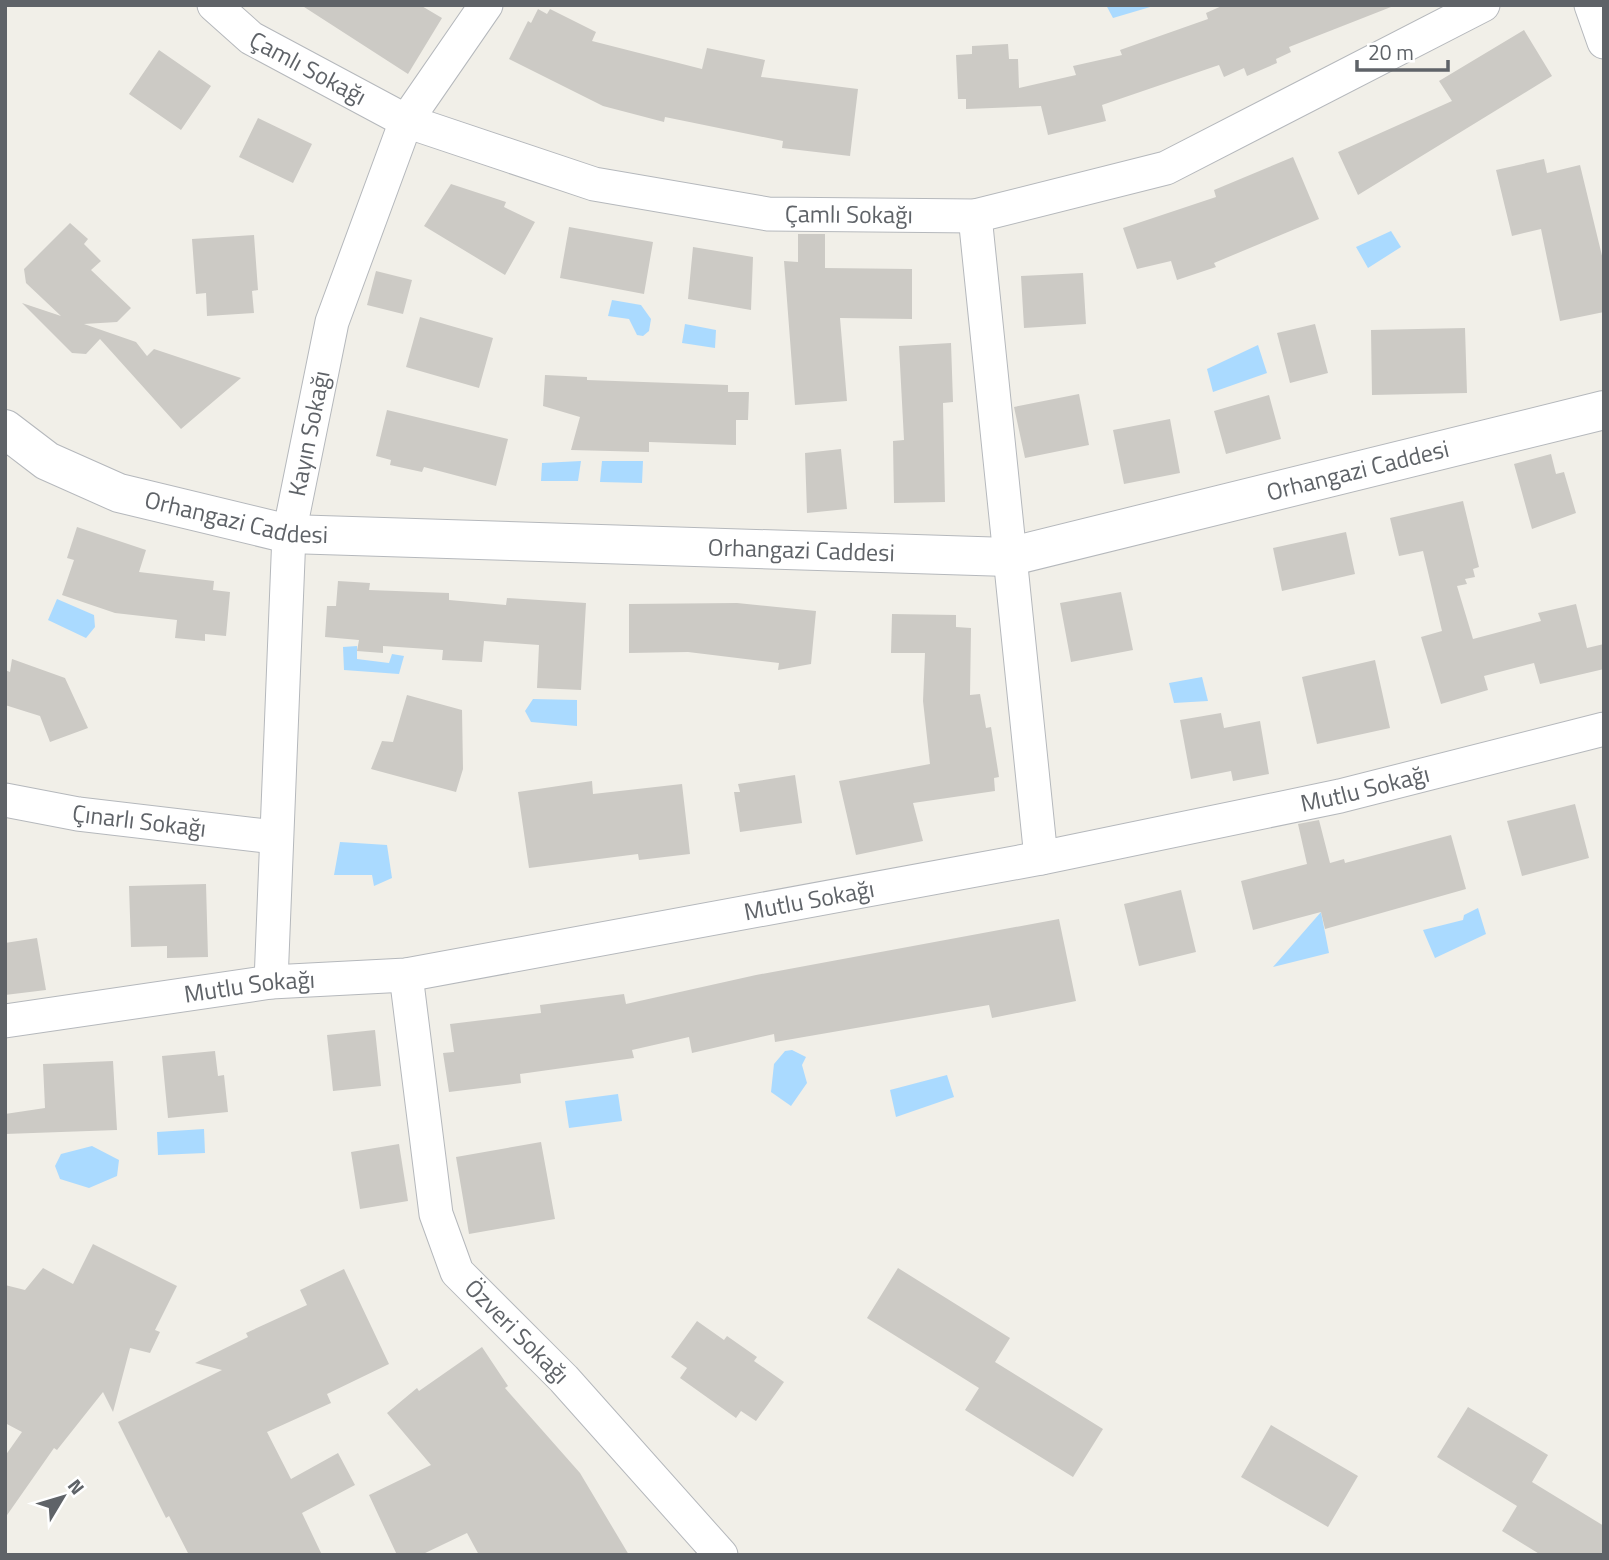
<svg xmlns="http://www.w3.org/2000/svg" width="1609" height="1560" font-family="'Titillium Web',sans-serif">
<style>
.water{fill:#aadaff}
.building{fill:#cccac5}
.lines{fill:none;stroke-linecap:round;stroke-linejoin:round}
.minor-casing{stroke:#b5b8bc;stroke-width:35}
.tertiary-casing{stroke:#b5b8bc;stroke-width:40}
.minor{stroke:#fff;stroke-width:33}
.tertiary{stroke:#fff;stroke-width:38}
.labels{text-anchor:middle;stroke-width:7;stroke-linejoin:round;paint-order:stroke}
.street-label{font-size:24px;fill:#5f6368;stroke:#fff}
</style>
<rect width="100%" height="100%" fill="#f1efe8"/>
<path class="water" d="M1106,5h51l-44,13z
M1391,231l10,16 -33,21 -12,-21z
M612,300l29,5 10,14 -2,12 -6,5 -6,-1 -8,-16 -21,-3z
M685,324l31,6 -1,18 -33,-5z
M1258,345l9,28 -54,19 -6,-23z
M581,461l-3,20h-37l1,-18z
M602,461h41l-1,22 -42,-1z
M57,599l37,16 1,12 -9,11 -38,-18z
M357,646v13l32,4 3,-9 12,2 -5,18 -55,-4 -1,-23z
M1202,677l6,24 -34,2 -5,-20z
M533,699l44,1v26l-46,-4 -6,-11z
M340,842l47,3 5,33 -18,8 -2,-11h-38z
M1478,908l8,26 -51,24 -12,-28 40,-10 1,-5z
M1321,912l8,41 -56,14z
M792,1050l14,7 -4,8 5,18 -16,23 -20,-14 3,-28 11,-13z
M947,1075l7,22 -58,20 -6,-27z
M618,1094l4,27 -53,7 -4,-27z
M204,1129l1,24 -47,2 -1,-23z
M92,1146l27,14 -2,16 -28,12 -29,-9 -5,-13 6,-12z"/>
<path class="building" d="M301,5h119l22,13 -34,56z
M1224,5l167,2 -102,40 2,5 -15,7 1,4 -30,13 -3,-8 -20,9 -5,-12 -117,40 4,16 -58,14 -7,-29 -75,3v-10h-8l-2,-44 16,-1v-8l36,-2 1,15h9l1,29 57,-13 -3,-9 49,-11 -2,-5 88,-31 -2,-6z
M538,9l9,5 3,-5 46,23 -4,9 110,28 5,-21 58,12 -4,17 97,12 -8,67 -68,-8 1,-7 -118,-24 -1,5 -61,-16 -94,-47 19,-38 3,2z
M1524,30l28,46 -194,119 -20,-43 114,-51 -13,-20z
M159,50l52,36 -30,44 -52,-36z
M258,118l54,26 -19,39 -54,-26z
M1293,157l26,62 -105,44 2,4 -39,13 -6,-19 -34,8 -14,-41 93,-31 -2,-7z
M1544,159l3,14 33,-8 24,99v48l-44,9 -19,-92 -29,7 -16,-66z
M451,184l55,18 -2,5 31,15 -30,53 -81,-49z
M70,223l18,16 -4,5 17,17 -10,9 40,38 -14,14 -33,2 52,18 11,14 7,-7 87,29 -60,51 -81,-90 -14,15 -14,-1 -50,-50 39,13 -35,-33 -2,-14z
M569,227l84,15 -9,52 -84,-16z
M798,234h27v34l87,1v50l-72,-1 7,83 -52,4 -11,-144 14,1z
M254,235l4,55 -6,1 2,22 -47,3 -1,-23 -10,1 -4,-55z
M693,247l60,10 -2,53 -63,-11z
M376,271l36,9 -9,34 -36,-9z
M1083,273l3,51 -62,4 -3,-52z
M420,317l73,21 -14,50 -73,-21z
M1315,324l13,49 -38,10 -13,-50z
M1465,328l2,65 -95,2 -1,-65z
M951,343l2,59 -10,1 2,99 -51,1 -1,-62 11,-1 -5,-94z
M545,375l42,2v3l141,5v7h21l-1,28h-12v25l-87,-3v10l-78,-2 9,-33 -37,-11z
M1079,394l10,51 -64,13 -11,-51z
M1269,395l12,44 -55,15 -12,-43z
M387,410l121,29 -12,47 -72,-19 -2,5 -32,-7 1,-5 -15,-4z
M1170,419l10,54 -56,11 -11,-54z
M841,449l6,60 -40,4 -2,-60z
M1551,454l5,20 8,-2 12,41 -44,16 -18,-65z
M1463,501l16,66 -6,2 2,8 -10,2 2,5 -10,2 16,53 68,-18 -3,-8 38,-9 11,44 17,-4v25l-64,15 -6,-21 -50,13 4,14 -47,14 -20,-67 21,-6 -19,-80 -24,5 -9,-38z
M77,527l69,23 -7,22 75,9 -1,9 17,2 -4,44 -21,-2v7l-30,-3 2,-18 -62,-7 -53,-18 12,-35 -7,-2z
M1346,532l9,42 -73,17 -9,-43z
M338,581l32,2 -1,7 80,3v7l57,5 1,-7 79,5 -5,87 -44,-2 2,-43 -55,-4 -2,21 -40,-2 1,-10 -60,-4v7l-26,-2 2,-11 -34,-3 2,-31h9z
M1121,592l12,58 -62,12 -11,-59z
M737,603l79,8 -5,53 -33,6 1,-7 -91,-11 -59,1v-49z
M892,614l64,1v12l15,1 -1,67 10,-1 6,34 5,-1 8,50 -5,1 1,13 -82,12 10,38 -67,14 -17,-74 91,-17 -7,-63 2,-48h-34z
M12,659l53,19 23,50 -38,14 -10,-26 -35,-11v-35l5,2z
M1375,660l15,68 -73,16 -15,-67z
M407,695l55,15 1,59 -7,23 -85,-23 11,-28 11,1z
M1221,713l3,15 36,-7 9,53 -36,7 -2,-10 -40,8 -11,-59z
M795,775l7,48 -62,9 -6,-40h6l-2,-8z
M592,781l1,13 89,-10 8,70 -51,6 -1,-6 -109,14 -11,-76z
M1575,804l14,54 -67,18 -15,-55z
M1319,820l11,43 14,-4 1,4 106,-28 15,54 -141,40 -4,-17 -68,18 -12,-49 66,-17 -9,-40z
M206,884l2,73 -41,1v-12l-36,1 -2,-61z
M1181,890l15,62 -57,14 -15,-62z
M1059,919l17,82 -84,17 -3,-13 -214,37 -1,-8 -82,19 -3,-16 -57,13 2,8 -114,16 1,9 -72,9 -6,-39 11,-1 -4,-28 91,-11 -1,-8 84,-11 2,10 130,-29z
M37,938l9,52 -41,5v-52z
M375,1030l6,56 -48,5 -6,-56z
M215,1051l3,25 6,-1 4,37 -60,6 -6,-62z
M113,1061l4,69 -112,4v-20l40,-6 -2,-44z
M541,1142l14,77 -86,15 -13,-77z
M399,1144l9,57 -48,8 -9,-57z
M93,1244l84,42 -22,44 5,2 -10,21 -20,-5 -17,64 -10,-20 -46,58 -3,-2 -49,70v-62l17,-24 -17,-9v-138l20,5 18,-22 30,16z
M898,1268l112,70 -15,24 108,67 -30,48 -108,-67 14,-22 -112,-70z
M344,1269l45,95 -62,30 4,9 -64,29 24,47 47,-26 17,32 -53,28 20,42h-133l-20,-39 -3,2 -48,-96 104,-52 -27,-7 53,-26 -2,-4 61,-28 -7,-15z
M697,1321l27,19 3,-4 30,21 -3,4 30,21 -28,39 -15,-10 -5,7 -56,-40 7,-10 -16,-11z
M482,1347l26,39 -3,2 75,85 49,82h-150l-12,-22 -46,22h-24l-28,-60 62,-30 -44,-52 30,-25 2,3z
M1468,1407l80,48 -16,27 72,44v29h-63l-39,-24 15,-25 -80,-49z
M1271,1425l87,51 -30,51 -87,-50z"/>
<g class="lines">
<g class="minor-casing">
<g id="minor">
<path id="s1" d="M214,5l37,33 155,83 188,63 174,30 207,2 191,-48 317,-163"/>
<path d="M1591,5l13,37"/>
<path d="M975,216l66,642"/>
<path id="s2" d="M5,800l73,14 197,23"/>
<path id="s3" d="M406,975l30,239 21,58 107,107 157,176"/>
<path id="s4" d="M271,982l18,-448 43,-212 74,-201 80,-116"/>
<path id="s5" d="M5,1021l266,-39 135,-7 635,-117 299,-62 264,-67"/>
</g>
</g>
<g class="tertiary-casing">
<g id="tertiary">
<path id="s6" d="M5,429l42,32 72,32 170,41 719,23 596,-147"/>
</g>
</g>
<use href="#minor" class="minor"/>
<use href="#tertiary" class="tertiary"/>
</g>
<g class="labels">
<g class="street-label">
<text dy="8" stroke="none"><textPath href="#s1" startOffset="114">Çamlı Sokağı</textPath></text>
<text dy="8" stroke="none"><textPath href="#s1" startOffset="681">Çamlı Sokağı</textPath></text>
<text dy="8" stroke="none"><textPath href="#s4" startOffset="551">Kayın Sokağı</textPath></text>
<text dy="8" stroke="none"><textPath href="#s6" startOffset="1386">Orhangazi Caddesi</textPath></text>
<text dy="8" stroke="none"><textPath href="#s6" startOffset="252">Orhangazi Caddesi</textPath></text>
<text dy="8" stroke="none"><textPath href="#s6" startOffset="819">Orhangazi Caddesi</textPath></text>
<text dy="8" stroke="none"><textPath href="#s5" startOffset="1381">Mutlu Sokağı</textPath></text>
<text dy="8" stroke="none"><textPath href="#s2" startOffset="136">Çınarlı Sokağı</textPath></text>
<text dy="8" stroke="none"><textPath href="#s5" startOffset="814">Mutlu Sokağı</textPath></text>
<text dy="8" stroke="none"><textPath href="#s5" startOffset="247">Mutlu Sokağı</textPath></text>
<text dy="8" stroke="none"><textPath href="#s3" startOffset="387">Özveri Sokağı</textPath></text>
</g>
</g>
<rect width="1609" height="1560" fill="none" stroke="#5f6368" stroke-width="14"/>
<g transform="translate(63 1497) rotate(52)" stroke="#ffffff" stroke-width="5" paint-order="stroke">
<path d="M0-5L12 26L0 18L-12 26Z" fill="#5f6368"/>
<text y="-10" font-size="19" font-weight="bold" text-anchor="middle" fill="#5f6368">N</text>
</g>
<path d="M1357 60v10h91v-10" fill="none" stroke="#5f6368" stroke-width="3.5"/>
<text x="1368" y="60" font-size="21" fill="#5f6368" stroke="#ffffff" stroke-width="5" paint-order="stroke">20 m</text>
</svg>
